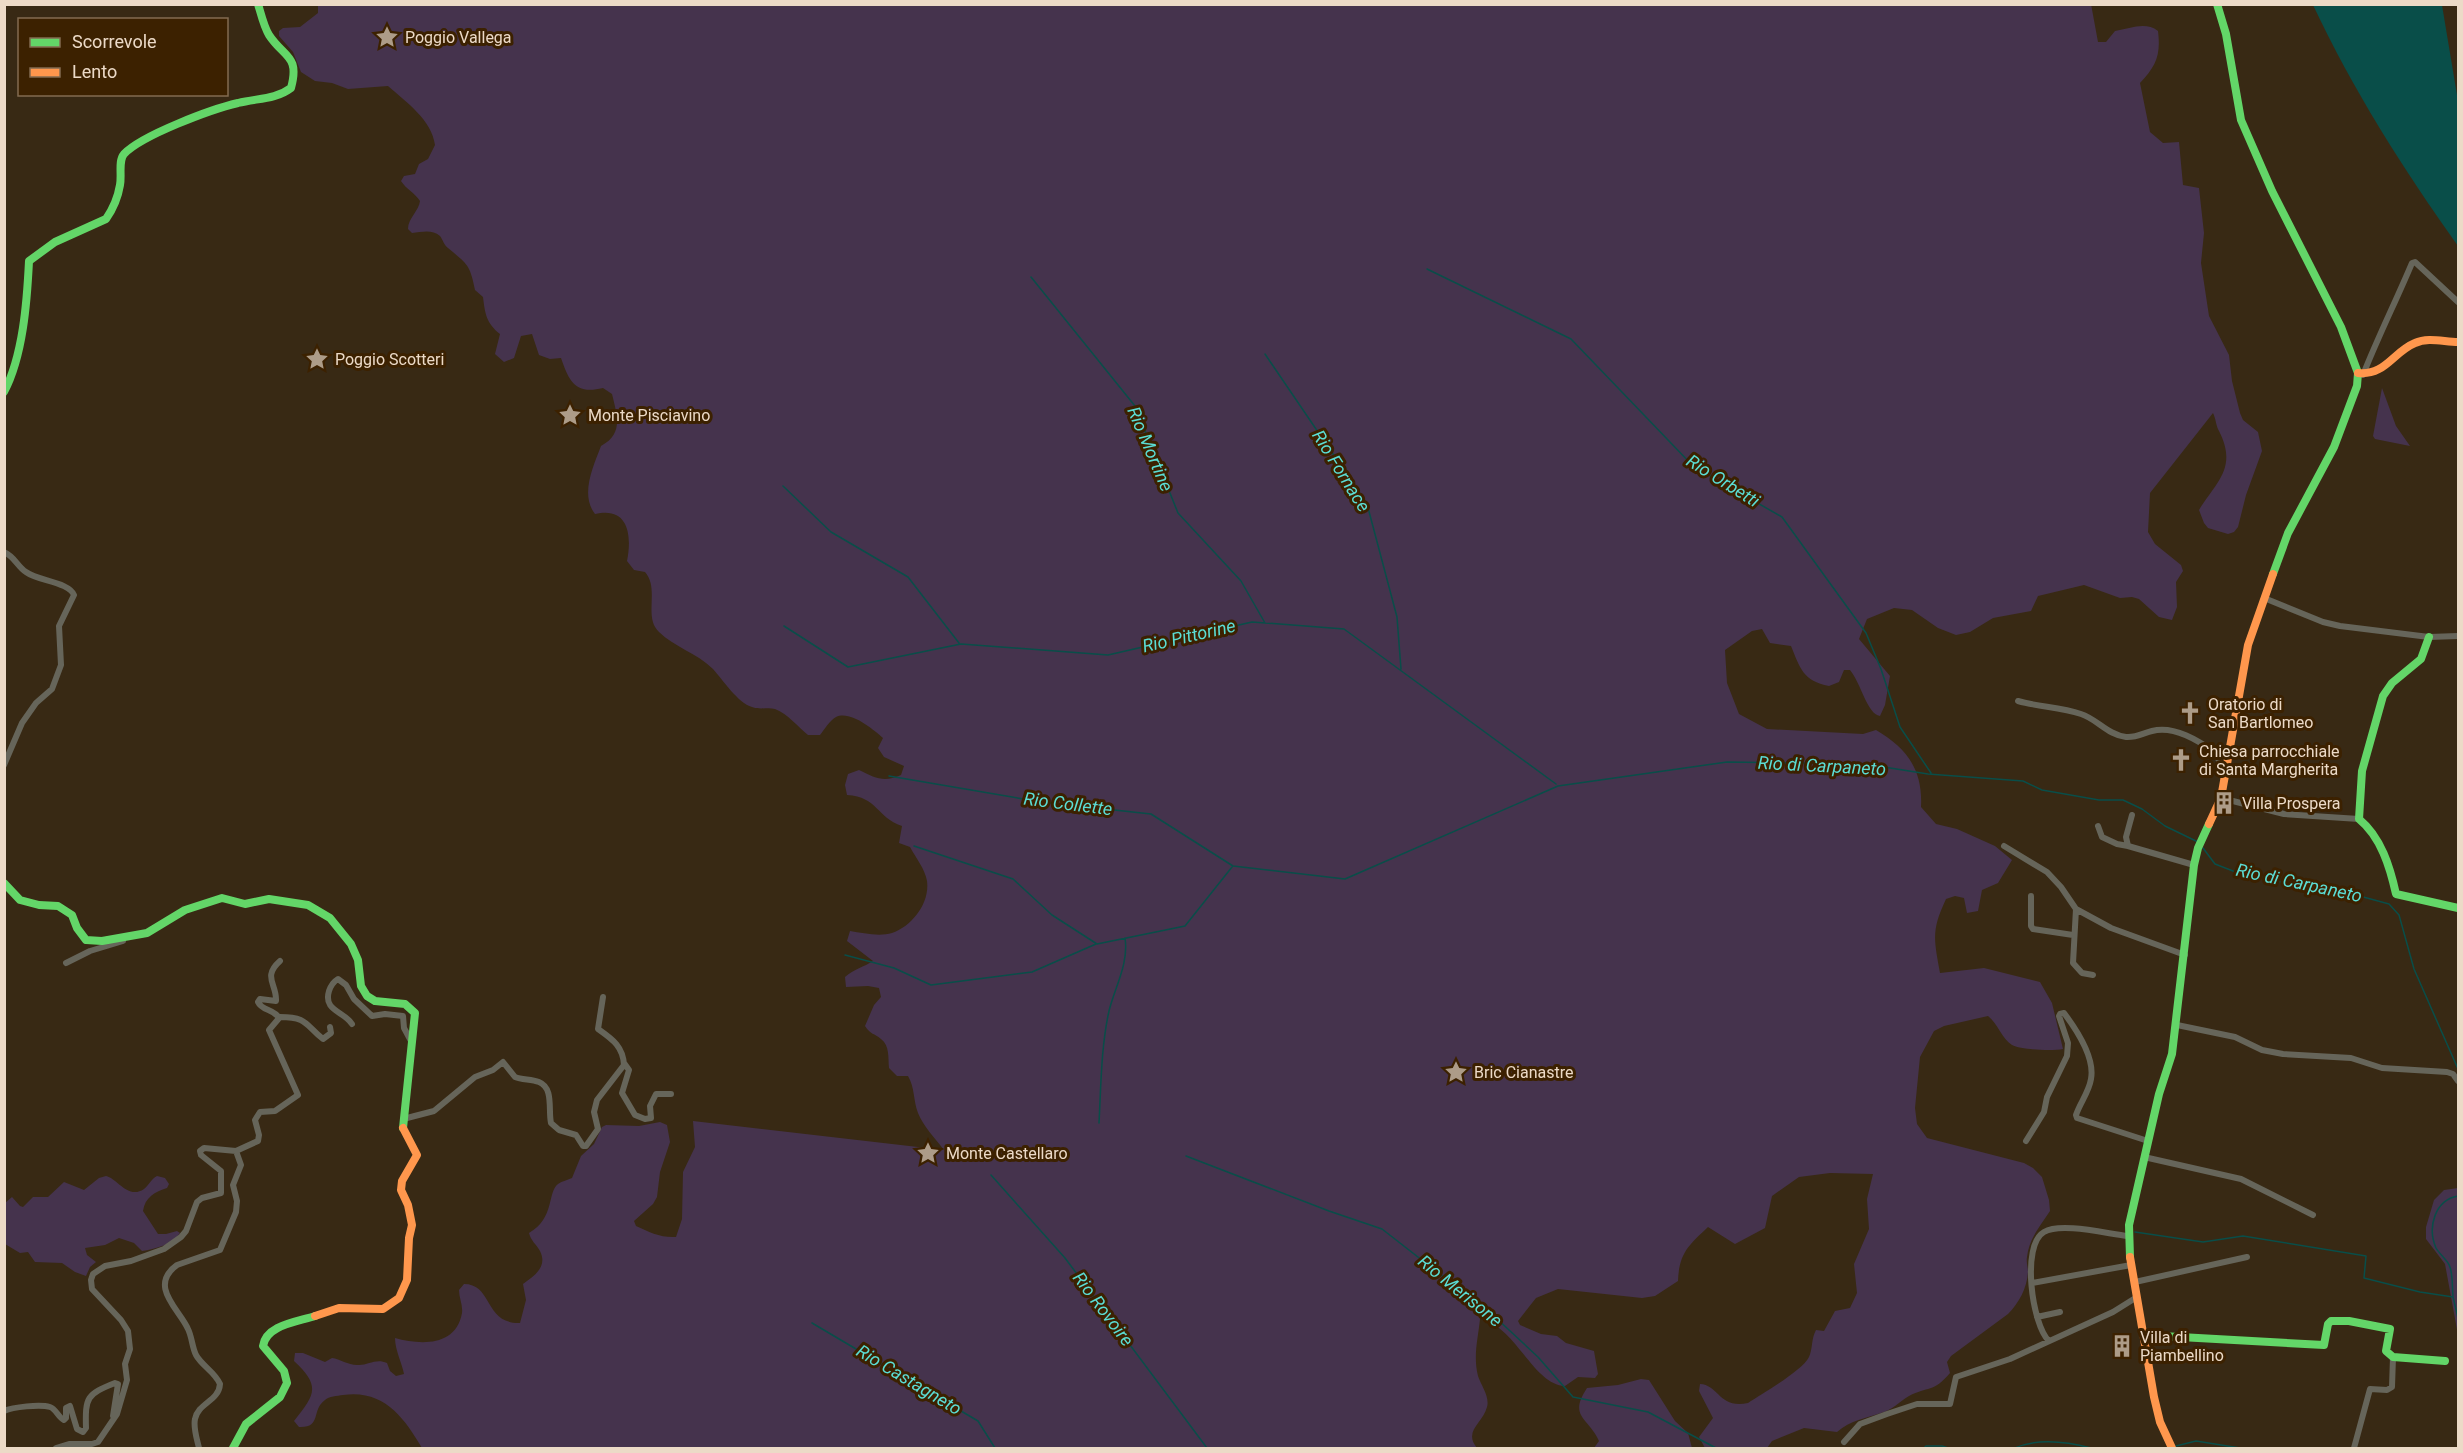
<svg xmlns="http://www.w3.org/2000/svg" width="2463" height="1453" font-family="Roboto,sans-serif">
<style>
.green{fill:#45334d}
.water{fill:#094e49}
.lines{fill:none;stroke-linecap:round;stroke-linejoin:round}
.stream{stroke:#094e49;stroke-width:1.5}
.street{stroke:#66655a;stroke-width:6}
.fast{stroke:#63d668;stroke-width:8}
.slow{stroke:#ff974d;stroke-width:8}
.labels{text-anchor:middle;stroke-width:6;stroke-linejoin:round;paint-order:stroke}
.poi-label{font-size:16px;fill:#ecdac7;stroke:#3c2100;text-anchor:start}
.water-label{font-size:18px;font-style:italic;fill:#5bddd4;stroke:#3c2100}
</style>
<rect width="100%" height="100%" fill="#382914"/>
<path class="green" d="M318,4h1773l7,38h8l9,-11c15,-2 30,-10 43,0 3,24 -2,35 -18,52l10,49 13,11 16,-1 4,43 16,3 5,45 -3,30 8,53 20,39 3,26 8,32 3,7 15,12 4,19 -16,44 -8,32 -4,5 -6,2 -20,-6 -4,-5 -5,-13c17,-28 39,-42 20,-79 -3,-5 -3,-12 -6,-18l-63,80 -2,39 7,12 26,21 2,6 -7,11 1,25 -5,13 -13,-3 -20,-18 -7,-2 -12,1 -36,-13 -46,11 -7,15 -38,7 -23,14 -14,3 -18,-7 -26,-18 -18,-2 -27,11 -8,20 31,37 -5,29 -5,11c-13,-2 -19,-33 -30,-46h-6l-5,12 -10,4c-26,-5 -29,-18 -38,-40l-21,-3 -8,-14 -10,2 -27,19 2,33 12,31 28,15 96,5 13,-4c31,18 47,40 45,77l15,17 21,5 38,17 17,14 -14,23 -16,7 -4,21 -11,2 -3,-15 -9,-2 -9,3c-15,32 -12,40 -6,74l44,-5 56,14 12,21 11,46c-10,2 -42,1 -51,-4 -10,-6 -14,-21 -24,-29l-44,10 -10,5 -14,26 -5,51 2,16 10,14 97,25 9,5 9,9 7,23 1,11c-10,15 -21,28 -23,46 -1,5 1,10 1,15 -1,16 -9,31 -20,42l-57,42 -4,6 3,11c-17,20 -22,13 -41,23 -10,6 -17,14 -28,17 -17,6 -30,7 -44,19l-33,-4 -32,13 -5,7h-62l-6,-11 14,-19 -14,-27 1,-7c19,1 19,25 48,19 15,-10 54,-32 61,-46 4,-9 2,-18 7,-27l8,1 11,-20 15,-3 7,-15 -3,-29 15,-35 -2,-30 6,-25 -43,-1 -31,4 -27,19 -7,32 -30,16 -27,-17c-19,18 -29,26 -30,54l-23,15 -13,2 -84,-9 -22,9 -18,23 2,4 21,9 16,2 9,7 28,8 4,23 -3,4 -17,-1 -13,9c-32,-1 -49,-60 -85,-67 -2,20 -7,37 -2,57 3,9 12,21 9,31 -4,16 -24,24 -10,41h-1055c-18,-31 -39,-59 -79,-53 -6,1 -14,1 -18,5 -14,10 -3,28 -26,27l-5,-6c20,-26 28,-34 0,-60l1,-8h8l22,9 7,-4c8,1 16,7 25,7 11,1 18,-7 30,-2l3,8 6,5 8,-2c-2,-11 -9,-24 -9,-36 25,7 61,9 67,-25 1,-8 -3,-15 -3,-23l5,-6c29,0 20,40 56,39l6,-23 -3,-16c11,-8 25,-17 17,-33 -4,-7 -9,-10 -11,-18 26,-15 18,-40 29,-49 4,-3 10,-4 14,-6l9,-22 13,-12 8,-17 4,-2 33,1 21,-4 7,3 3,17 -10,30 -3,25 -4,7 -19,17 2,5c13,6 25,12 40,11l6,-18 1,-47 12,-25 -2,-26 251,29c-9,-12 -21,-24 -26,-37 -5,-13 -3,-25 -10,-37h-11l-8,-8c-1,-10 1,-22 -8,-29 -7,-6 -10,-4 -16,-13l9,-21 7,-8 -2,-9 -11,-2 -22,1 -1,-10c9,-8 19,-10 28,-16l-26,-20 3,-10c13,2 29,6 42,2 20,-7 38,-30 35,-52 -2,-12 -11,-23 -17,-34l-11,-4 3,-17c-26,-9 -24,-29 -55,-31l-2,-10 3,-11 11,-4c16,8 25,13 42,5l3,-9 -20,-9 -6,-9 5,-10c-10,-9 -33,-28 -47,-21 -6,3 -12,13 -16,18h-12c-10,-8 -20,-21 -33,-26 -7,-2 -15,1 -23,-2 -14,-4 -29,-27 -39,-38 -16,-16 -39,-22 -54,-37 -16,-15 1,-43 -14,-60l-11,-2 -7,-9c5,-25 2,-55 -32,-47 -15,-19 -2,-47 6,-68 23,-12 16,-31 11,-52l-9,-6c-28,7 -34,-7 -42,-30l-11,1 -11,-4 -7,-21 -11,2 -7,22 -10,4 -9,-8 5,-20c-14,-11 -15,-21 -17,-37l-8,-7c-5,-26 -8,-26 -27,-42 -4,-3 -5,-8 -8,-12 -8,-7 -18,-4 -28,-3l-4,-4c0,-11 11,-18 12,-28 -5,-8 -14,-12 -19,-20l3,-5 11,-2 4,-10 9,-5 7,-14c-3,-25 -29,-43 -47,-59l-40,3 -16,-6 -17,-2 -14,-9 -8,-20 -14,-16v-5l4,-3 17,-1 18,-14z
M2382,388l14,38 14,20 -35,-7 -2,-3z
M106,1176c11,2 22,24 38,13 5,-4 7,-10 13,-13l8,2 4,6 -2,4c-12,4 -22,9 -24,23l15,23h8l11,-3 3,2c-8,12 -25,16 -38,18l-8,-8 -15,-5 -14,7 -20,3 2,7 9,7 -6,5 -4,9 -11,-4 -13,-9 -27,-1 -7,-10 -8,1 -15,-9v-41l7,-6 8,9 3,1 10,-10h15l16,-15 20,8 15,-12z
M2458,1188v147l-13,-71 -19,-25v-12l8,-27 10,-10z
M1641,1379l8,1 26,41 13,12 4,15h-98l5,-7c-11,-24 -31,-24 -12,-53l31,-3z"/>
<path class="water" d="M2313,5h129l16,96v145c-55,-77 -105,-156 -145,-241z"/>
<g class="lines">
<path class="stream" d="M1427,269l144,70 122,127 89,51 84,116 15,36 19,58 31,46
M1031,277l104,129 43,107 63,68 24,42
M1265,354l102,150 30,113 4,52
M783,486l48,46 77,45 51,66
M784,626l64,41 113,-23 147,11 144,-33 92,7 212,155
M889,776l152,26 110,12 82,52 112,13 213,-93 169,-24 138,2 63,10 95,7 19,9 57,10h24l19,9 23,17 33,16
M914,846l99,33 39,36 45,29 88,-18 47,-59
M2203,848l12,16 18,7 24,3 12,6 76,12 44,12 10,11 15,54 44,100
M845,955l49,13 37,17 101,-13 64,-28
M1099,1123c2,-37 2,-76 10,-112 6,-24 20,-48 16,-73
M1186,1156l143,55 53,18 113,88 43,40 35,40 75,15 68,36
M991,1175l74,83 142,190
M2135,1232l68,10 40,-6 123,20 -2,22 56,14 33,5 5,21
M2453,1296c-1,-9 0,-20 -3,-29 -2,-7 -10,-12 -14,-19 -9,-21 -1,-48 22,-52
M812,1323l166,98 17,27
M2176,1446l20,-5 44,7
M1924,1448l2,-2h16l6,2
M2015,1448c23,-10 53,-6 76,0"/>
<path class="street" d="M2363,375c15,-38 33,-74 49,-112l3,-1 43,40
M4,552c11,5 13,14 22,20 12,9 43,10 48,23l-15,31 2,39 -9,24 -16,14 -14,20 -18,42
M2264,598l59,24 17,4 89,11 29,-1
M2018,701c21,6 42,6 63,13 16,5 27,21 45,23 9,1 18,-4 26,-6 22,-6 47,10 64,22l8,21
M2221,798l63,16 75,5
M2132,815l-6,22 2,9 66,19
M2098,826l4,11 15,7 11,2
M2004,846l43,26 14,15 15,22 35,19 74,27
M2031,896v30l2,3 40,6
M2076,909l-3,54 9,10 11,2
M66,963l24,-12 33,-10
M279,1018c-5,-9 -17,-7 -21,-16l2,-3 16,2c1,-17 -14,-24 4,-40
M352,1024c-8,-13 -29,-13 -23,-33 2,-6 4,-9 9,-12l8,6 8,14 18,17 13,-2 18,2 1,12 7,13
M2177,1025l58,12 27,13 21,4 68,4 31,10 65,4 6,2 5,7
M624,1063l5,7 -7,23 13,22 10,4 6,-1 -1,-12 6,-12h15
M407,1118l27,-7 41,-34 18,-7 10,-8 12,15c7,3 16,2 24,5 15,6 9,28 12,41l8,7 17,5 7,11h3l12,-17 -4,-17 3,-12 27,-35c-1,-19 -12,-26 -26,-36l5,-32
M2026,1141l18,-29 3,-15 20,-41 1,-13 -9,-27 1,-2 4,-1c12,16 31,45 27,66 -2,13 -11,24 -15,36l1,3 71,23
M236,1151l22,-10 1,-6 -4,-15 5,-8 15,-1 23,-16 -29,-65 11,-13c28,0 25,8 43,22l8,-6 -1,-6
M2144,1157l97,22 72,36
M2135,1282l112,-25
M2032,1283l99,-18
M2037,1317l23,-5
M2049,1341c-17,-16 -28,-96 -5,-109 17,-10 64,2 84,4
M4,1411c9,-4 36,-7 46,-4 6,2 8,10 14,13l2,-2v-10l4,-2 7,23 6,3 3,-4c-1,-31 1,-34 29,-45l3,1 -5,32
M1844,1442l16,-18 27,-10 30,-10h33l6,-27 54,-18 103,-47 24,-15
M56,1448l13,-4h23l6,-2 19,-28 10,-34 -2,-16 5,-15 -2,-18 -7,-11 -29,-31 -1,-9 2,-6 12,-8 26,-5 33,-12 17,-12 5,-6 11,-29 5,-4 19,-5v-22l-20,-16 -1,-4 4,-3 32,3 5,14 -8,20 4,16 -1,11 -16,38 -43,15c-29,21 2,44 11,64 4,8 4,18 8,26 6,11 19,17 24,29 -1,17 -22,19 -25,35 -2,9 2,20 4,29
M2354,1448l16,-59 17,1 5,-3 1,-30"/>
<path class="fast" d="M2217,4l9,30 15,86 31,71 69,136 17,46 -1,13 -23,61 -46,86 -15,41
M4,392c19,-36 23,-90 25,-131l26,-19 51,-23c7,-10 12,-22 14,-34 2,-10 -2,-24 4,-31 18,-19 88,-45 114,-51 19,-5 37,-3 53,-15 9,-33 -7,-30 -22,-53 -5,-8 -8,-21 -11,-31
M2429,637l-8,22 -29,24 -9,13 -21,75 -3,48c22,18 31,48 37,75l62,14
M4,883l16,17 19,5 19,1 14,9 5,13 9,12 16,1 45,-8 38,-23 37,-12 23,6 24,-5 39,6 22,13 21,26 7,16 3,26 6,10 8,5 30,3 10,9 -12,115
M2130,1257l-1,-32 30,-131 13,-40 22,-189 4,-17 11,-24
M2144,1335l180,10 4,-21 3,-3h18l41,8 -4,22 7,6 52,4
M233,1448l13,-24 34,-27 7,-14 -3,-12 -21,-25c3,-21 34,-24 52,-30"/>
<path class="slow" d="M2358,373c27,3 35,-21 57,-30 13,-6 29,-1 43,-1
M2209,824l12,-26 27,-153 25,-71
M2130,1257l24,140 6,25 12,26
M315,1316l24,-8 44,1 16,-11 8,-18 2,-42 3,-13 -4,-20 -7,-15 1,-9 15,-26 -14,-27"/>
</g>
<defs>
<g id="sight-bare" transform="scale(1.8)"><path d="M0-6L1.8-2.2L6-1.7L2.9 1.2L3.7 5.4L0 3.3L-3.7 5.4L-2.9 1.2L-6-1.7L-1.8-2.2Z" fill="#ad9c88" stroke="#3c2100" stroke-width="2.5" paint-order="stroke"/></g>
<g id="church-bare" transform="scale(1.8)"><path d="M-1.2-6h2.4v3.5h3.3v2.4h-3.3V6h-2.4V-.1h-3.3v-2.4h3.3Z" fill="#ad9c88" stroke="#3c2100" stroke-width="2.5" paint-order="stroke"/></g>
<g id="building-bare" transform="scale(1.8)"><path d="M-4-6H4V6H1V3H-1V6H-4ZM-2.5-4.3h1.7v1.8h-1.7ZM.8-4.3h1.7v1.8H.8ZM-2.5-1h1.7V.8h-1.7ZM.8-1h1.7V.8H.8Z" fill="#ad9c88" stroke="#3c2100" stroke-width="2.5" paint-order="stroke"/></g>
</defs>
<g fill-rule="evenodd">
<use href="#sight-bare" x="387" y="37"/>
<use href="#sight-bare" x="317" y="359"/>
<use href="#sight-bare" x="570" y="415"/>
<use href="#church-bare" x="2190" y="713"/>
<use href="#church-bare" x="2181" y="760"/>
<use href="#building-bare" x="2224" y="803"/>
<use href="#sight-bare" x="1456" y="1072"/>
<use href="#sight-bare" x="928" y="1153"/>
<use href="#building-bare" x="2122" y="1346"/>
</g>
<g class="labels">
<g class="poi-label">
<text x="405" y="43">Poggio Vallega</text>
<text x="335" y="365">Poggio Scotteri</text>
<text x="588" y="421">Monte Pisciavino</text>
<text x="2208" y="710">Oratorio di<tspan x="2208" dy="18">San Bartlomeo</tspan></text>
<text x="2199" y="757">Chiesa parrocchiale<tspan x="2199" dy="18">di Santa Margherita</tspan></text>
<text x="2242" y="809">Villa Prospera</text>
<text x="1474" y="1078">Bric Cianastre</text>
<text x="946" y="1159">Monte Castellaro</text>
<text x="2140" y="1343">Villa di<tspan x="2140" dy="18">Piambellino</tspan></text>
</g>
<g class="water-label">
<text transform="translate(1150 449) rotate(67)" y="6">Rio Mortine</text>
<text transform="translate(1341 471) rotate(58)" y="6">Rio Fornace</text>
<text transform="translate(1723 481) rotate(32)" y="6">Rio Orbetti</text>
<text transform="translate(1189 636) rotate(-13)" y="6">Rio Pittorine</text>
<text transform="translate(1822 766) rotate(3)" y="6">Rio di Carpaneto</text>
<text transform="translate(1068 804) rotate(7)" y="6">Rio Collette</text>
<text transform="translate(2299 883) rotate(12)" y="6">Rio di Carpaneto</text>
<text transform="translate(1460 1291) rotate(39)" y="6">Rio Merisone</text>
<text transform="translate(1103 1309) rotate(53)" y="6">Rio Rovoire</text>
<text transform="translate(909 1380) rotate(31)" y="6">Rio Castagneto</text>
</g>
</g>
<rect width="2463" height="1453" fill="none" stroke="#ecdac7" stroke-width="12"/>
<rect x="18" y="18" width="210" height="78" fill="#3c2100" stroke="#826b50" stroke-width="1.5"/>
<rect x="30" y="38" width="30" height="9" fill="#63d668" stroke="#826b50" stroke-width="1.5"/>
<text x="72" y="48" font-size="18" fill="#ecdac7">Scorrevole</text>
<rect x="30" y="68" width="30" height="9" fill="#ff974d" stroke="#826b50" stroke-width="1.5"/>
<text x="72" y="78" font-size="18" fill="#ecdac7">Lento</text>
</svg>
